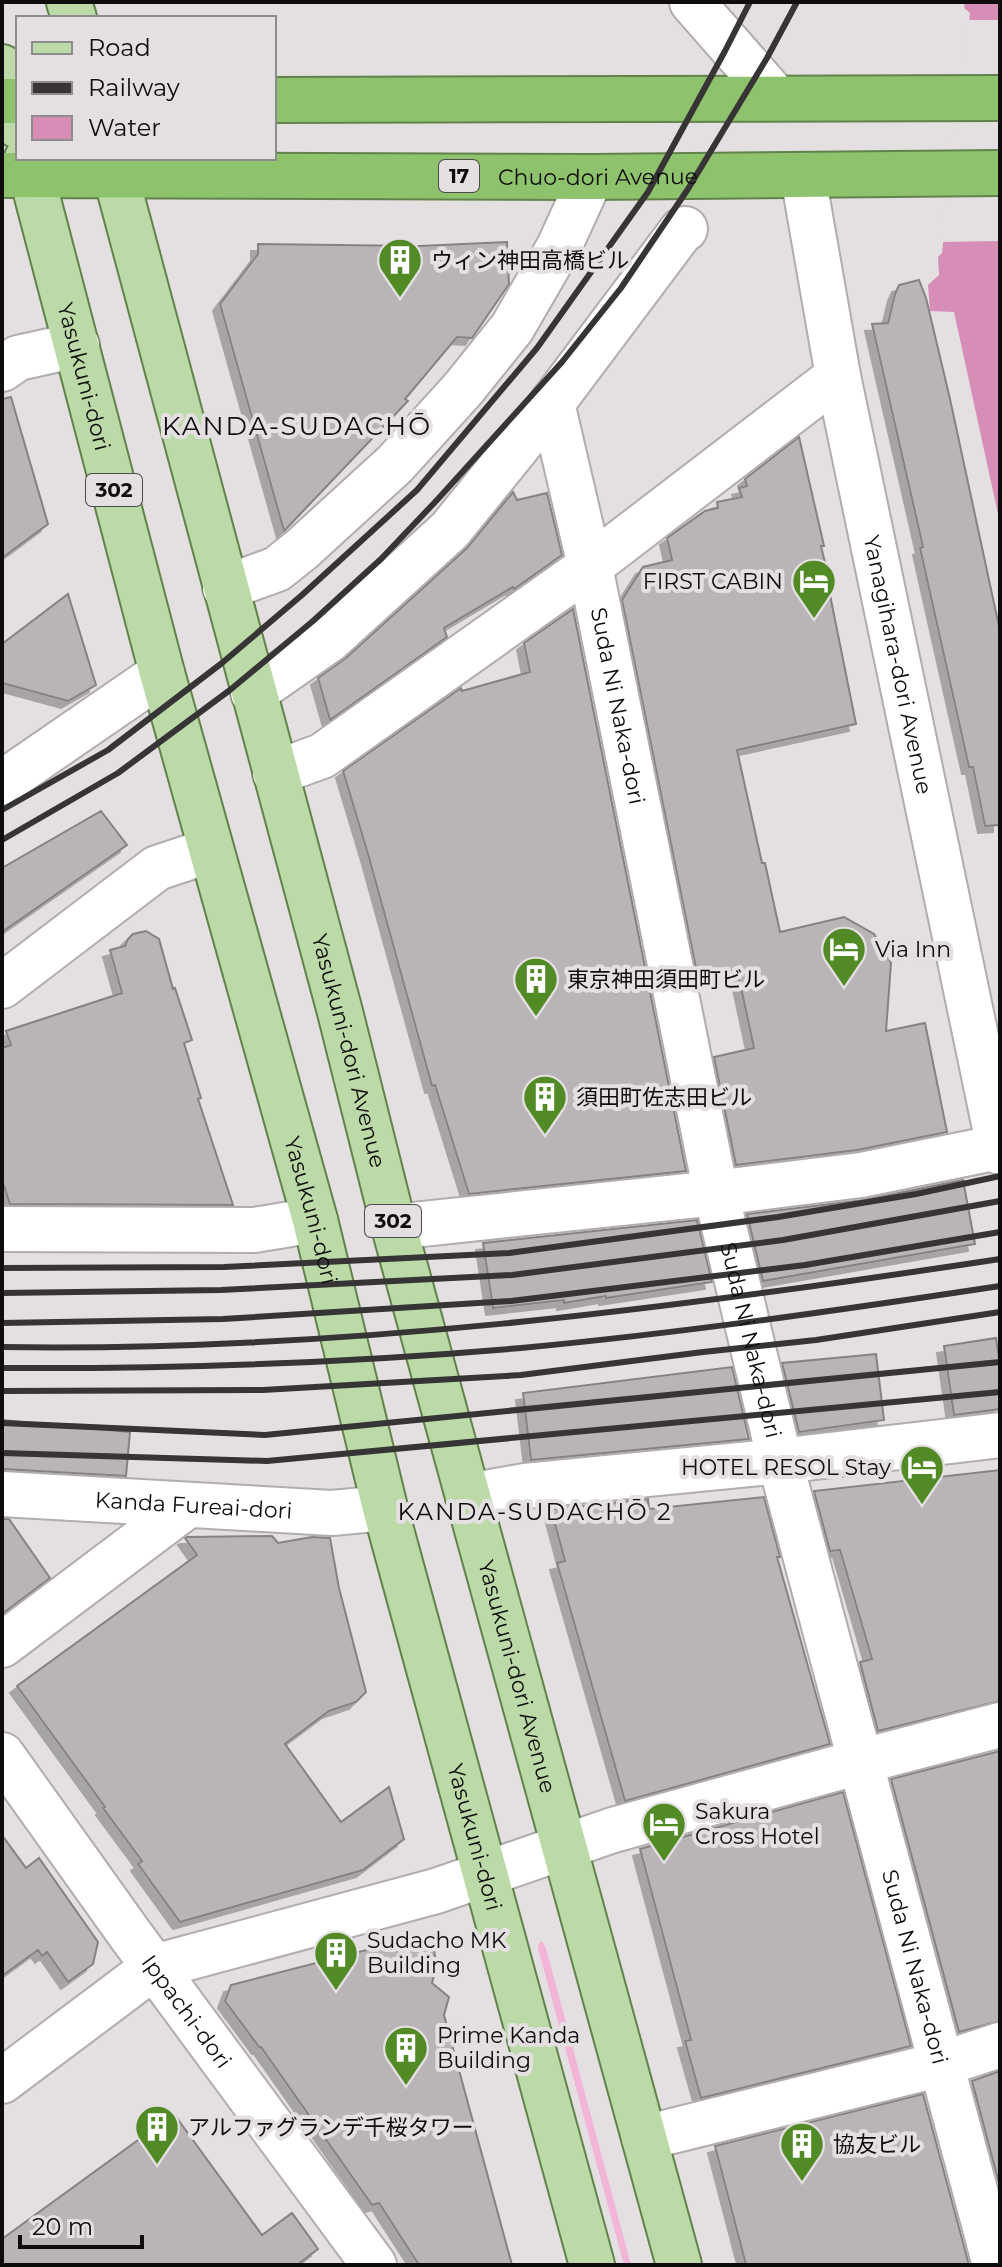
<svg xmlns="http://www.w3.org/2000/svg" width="1002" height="2267" font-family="Montserrat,'Noto Sans JP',sans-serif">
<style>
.green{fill:#f2b5d7}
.water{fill:#d68eb7}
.pier{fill:#e4dfe1}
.building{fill:#b9b4b7;stroke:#868184;stroke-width:2;filter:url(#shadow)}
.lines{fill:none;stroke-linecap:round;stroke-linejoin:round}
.minor-casing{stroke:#b2acaf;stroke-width:48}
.major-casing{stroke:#61824b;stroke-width:48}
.highway-casing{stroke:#61824b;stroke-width:48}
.minor{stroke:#fff;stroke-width:44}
.major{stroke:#bbdaa7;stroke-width:44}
.highway{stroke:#8ec26d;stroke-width:44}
.rail{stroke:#363435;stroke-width:6}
.labels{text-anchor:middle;stroke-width:8;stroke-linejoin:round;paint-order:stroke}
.shield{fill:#e4dfe1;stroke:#4e4b4d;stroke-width:2}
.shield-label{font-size:20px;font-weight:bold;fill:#0e0c0d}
.street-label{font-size:22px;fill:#0e0c0d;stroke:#e4dfe1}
.poi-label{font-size:22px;fill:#0e0c0d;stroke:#e4dfe1;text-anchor:start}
.neighbourhood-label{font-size:24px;letter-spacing:2px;fill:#0e0c0d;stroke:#e4dfe1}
.quarter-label{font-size:26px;letter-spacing:2px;fill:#0e0c0d;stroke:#e4dfe1}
</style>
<defs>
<filter id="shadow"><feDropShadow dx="-7" dy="7" stdDeviation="0" flood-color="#0004"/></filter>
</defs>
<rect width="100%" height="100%" fill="#e4dfe1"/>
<path class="green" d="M542,1941l4,7 85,317h-7l-86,-317v-3z"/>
<path class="water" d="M965,2h35v521l-46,-211 -24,-1 -2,-26 11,-10 -1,-18 4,-4 28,-240 -6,-5z"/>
<path class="pier" d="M965,20h35v221l-60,1z"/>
<path class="building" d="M507,242l2,42 -37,54 -15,-1 -52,62 3,2 -124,130 -64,-227 38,-50v-10l161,2z
M919,280l7,18 24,101 50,232v194l-15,1 -12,-59h-4l-49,-219 3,-1 -51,-223 16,-1 7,-29 4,-9z
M11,397l37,127 -46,34v-159z
M799,437l25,109h-3l7,29h-2l30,149 -119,26 25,113h3l15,69 64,-15 30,17 17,29 -5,68 39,-8 22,109 -90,18 -121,15 -22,-108 40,-9 -17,-79 -39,9 -76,-378 21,-33 29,-7 -5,-22 38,-27 13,-3 -1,-6 25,-5 -3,-9 8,-2 -2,-7z
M513,492l4,8 30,-7 15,62 -48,34 -1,-2 -69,41 3,9 -117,83 -12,-42 28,-20 121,-110z
M68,594l28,91 -28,16 -66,-18v-39z
M573,609l113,562 -217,23 -34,-109 -3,1 -64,-232 -25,-83 118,-83 1,3 68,-19 -6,-29z
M101,811l26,34 -125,87v-64z
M146,931l13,8 14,50 2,-1 17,52 -8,3 17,55 -3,1 35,106 -223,-1 -8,-24v-132l9,-3 -5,-14 116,-38 -12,-43 15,-4 3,-7 5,-5z
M963,1180l12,64 -212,37 -16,-67 117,-14z
M697,1220l15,62 -106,16v-2l-42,7v-3l-71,8 -10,-65z
M996,1338l4,26v45l-46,6 -10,-69z
M876,1354l8,66 -85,12 -17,-69z
M732,1367l17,72 -218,21 -8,-67z
M2,1420l128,12 -4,44 -124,-7z
M1000,1470v231l-122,30 -18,-69 12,-3 -32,-109 -10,1 -16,-60z
M764,1497l16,60h-3l53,187 -205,57 -68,-238 8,-2 -14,-52 97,-10 1,10z
M2,1519h7l41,59 -48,36z
M272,1536l6,7 34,-6 18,1 9,50 27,104 -10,10 -27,9 -44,33 56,78 48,-35 15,52 -41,31 -183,52 -42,-58 4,-3 -39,-53 2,-1 -88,-121 180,-131 -12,-17 2,-1z
M1000,1751v270l-41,11 -68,-253z
M843,1792l68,254 -210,52 -16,-57 6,-1 -51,-191z
M2,1835l24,33 13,-10 59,84 -5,22 -25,18 -21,-30 -5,4 -4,-6 -36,26z
M405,1940l29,11 3,14 -5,18 17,14 -5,18 68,250h-93l-40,-62 -7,2 -111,-158h-2l-34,-46 6,-16z
M1000,2071v116l-28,-106z
M923,2094l46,171h-223l-31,-119z
M174,2114l88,121 30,-22 26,36 -21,16h-295v-26z"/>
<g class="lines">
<g class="minor-casing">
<g id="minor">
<path d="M692,2l84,96"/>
<path id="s1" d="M803,176l35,200 162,776"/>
<path d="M2,369l16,-11 59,-13"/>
<path id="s2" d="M552,403l38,163 126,627 64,268 215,804"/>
<path d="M225,588l52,-19 25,-20 93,-85 68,-75 49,-61 47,-81 32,-70"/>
<path d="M253,693l76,-53 121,-110 97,-120 135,-180 3,-1"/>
<path d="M275,773l47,-17 268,-190 248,-190"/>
<path d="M2,783l160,-110"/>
<path d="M2,986l155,-118 54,-18"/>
<path d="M394,1227l322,-34 145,-18 138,-28"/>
<path d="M2,1229l252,1 61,-10"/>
<path id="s3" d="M2,1494l330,19 53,-5"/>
<path d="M468,1496l57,-10 255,-25 220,-26"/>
<path d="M2,1645l186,-140"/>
<path id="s4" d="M2,1755l127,178 245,332"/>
<path d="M2,2081l152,-114 282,-76 177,-61 246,-68 141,-37"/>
<path d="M644,2138l298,-74 58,-19"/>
</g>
</g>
<g class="major-casing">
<g id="major">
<path d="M69,2l5,16"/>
<path d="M2,67l16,59"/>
<path id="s5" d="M27,158l135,515 153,547 70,288 207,757"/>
<path id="s6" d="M111,158l229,854 54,215 285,1038"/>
</g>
</g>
<g class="highway-casing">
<g id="highway">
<path d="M274,100l726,-2"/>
<path d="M2,101h16"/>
<path id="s7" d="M2,175l589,2 409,-4"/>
</g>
</g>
<use href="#minor" class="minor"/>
<use href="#major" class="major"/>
<use href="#highway" class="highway"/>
<path class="rail" d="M2,810l106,-60 114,-87 80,-68 115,-105 120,-142 111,-156 77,-141 25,-49
M2,840l116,-67 112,-83 83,-69 68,-62 56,-59 125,-138 59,-74 67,-99 79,-131 30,-56
M2,1268l222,-1 285,-14 269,-36 138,-23 84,-18
M2,1293l219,-3 291,-15 271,-35 217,-39
M2,1323l221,-4 288,-18 294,-36 195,-33
M2,1347c335,5 668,-38 998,-88
M2,1368c173,1 346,-5 519,-20 160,-15 320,-38 479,-62
M2,1391l261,-1 258,-15 182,-23 113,-12 184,-28
M2,1423l263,12 735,-73
M2,1453l265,8 733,-69"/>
</g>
<defs>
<g id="building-pin" transform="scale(2.3)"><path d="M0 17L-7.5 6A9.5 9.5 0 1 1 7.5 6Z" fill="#528a26" stroke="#e4dfe1"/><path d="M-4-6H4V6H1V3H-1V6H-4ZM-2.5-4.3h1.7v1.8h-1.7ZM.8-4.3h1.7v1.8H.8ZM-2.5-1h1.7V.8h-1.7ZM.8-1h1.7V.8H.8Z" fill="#fff"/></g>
<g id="hotel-pin" transform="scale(2.3)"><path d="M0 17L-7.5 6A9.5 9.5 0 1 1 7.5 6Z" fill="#528a26" stroke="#e4dfe1"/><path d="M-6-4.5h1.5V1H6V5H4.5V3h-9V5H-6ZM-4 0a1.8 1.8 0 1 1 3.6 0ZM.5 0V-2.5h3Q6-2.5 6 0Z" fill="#fff"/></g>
</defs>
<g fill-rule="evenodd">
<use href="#building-pin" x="400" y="260"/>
<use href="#hotel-pin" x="814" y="581"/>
<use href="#hotel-pin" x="844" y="949"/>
<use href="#building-pin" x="536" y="979"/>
<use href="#building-pin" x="545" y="1097"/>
<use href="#hotel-pin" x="922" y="1467"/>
<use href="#hotel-pin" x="664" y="1824"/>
<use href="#building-pin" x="336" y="1953"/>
<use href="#building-pin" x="406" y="2048"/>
<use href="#building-pin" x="157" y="2127"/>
<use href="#building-pin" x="802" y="2144"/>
</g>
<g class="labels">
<g class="shield">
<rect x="439" y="160" width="40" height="32" rx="6"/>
<rect x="86" y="474" width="56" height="32" rx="6"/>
<rect x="365" y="1205" width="56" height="32" rx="6"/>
</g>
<g class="shield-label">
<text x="459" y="183">17</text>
<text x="114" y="497">302</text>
<text x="393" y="1228">302</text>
</g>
<g class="street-label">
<text dy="8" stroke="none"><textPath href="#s7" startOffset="596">Chuo-dori Avenue</textPath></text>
<text dy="8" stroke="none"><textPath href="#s5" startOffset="226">Yasukuni-dori</textPath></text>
<text dy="8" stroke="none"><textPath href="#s1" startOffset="498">Yanagihara-dori Avenue</textPath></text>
<text dy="8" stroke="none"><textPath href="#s2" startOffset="310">Suda Ni Naka-dori</textPath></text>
<text dy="8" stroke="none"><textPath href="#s6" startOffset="924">Yasukuni-dori Avenue</textPath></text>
<text dy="8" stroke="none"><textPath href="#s5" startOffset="1090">Yasukuni-dori</textPath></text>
<text dy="8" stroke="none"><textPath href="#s2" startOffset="958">Suda Ni Naka-dori</textPath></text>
<text dy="8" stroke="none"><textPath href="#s3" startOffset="192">Kanda Fureai-dori</textPath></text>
<text dy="8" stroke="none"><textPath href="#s6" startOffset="1572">Yasukuni-dori Avenue</textPath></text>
<text dy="8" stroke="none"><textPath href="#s5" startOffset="1738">Yasukuni-dori</textPath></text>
<text dy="8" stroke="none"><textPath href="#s2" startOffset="1606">Suda Ni Naka-dori</textPath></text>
<text dy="8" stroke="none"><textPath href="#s4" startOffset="316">Ippachi-dori</textPath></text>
</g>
<g class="poi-label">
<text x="431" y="268">ウィン神田高橋ビル</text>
<text x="783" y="589" text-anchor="end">FIRST CABIN</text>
<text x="875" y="957">Via Inn</text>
<text x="567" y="987">東京神田須田町ビル</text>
<text x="576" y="1105">須田町佐志田ビル</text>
<text x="891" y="1475" text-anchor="end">HOTEL RESOL Stay</text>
<text x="695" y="1819">Sakura<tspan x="695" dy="25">Cross Hotel</tspan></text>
<text x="367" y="1948">Sudacho MK<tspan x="367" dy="25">Building</tspan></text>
<text x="437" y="2043">Prime Kanda<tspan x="437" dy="25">Building</tspan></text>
<text x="188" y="2135">アルファグランデ千桜タワー</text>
<text x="833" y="2152">協友ビル</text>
</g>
<g class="neighbourhood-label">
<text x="535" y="1520">KANDA-SUDACHŌ 2</text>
</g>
<g class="quarter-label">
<text x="297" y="435">KANDA-SUDACHŌ</text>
</g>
</g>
<rect width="1002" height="2267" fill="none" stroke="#0e0c0d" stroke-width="8"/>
<rect x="16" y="16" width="260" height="144" fill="#e4dfe1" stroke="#8e8b8c" stroke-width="2"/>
<rect x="32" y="42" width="40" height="12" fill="#bbdaa7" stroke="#8e8b8c" stroke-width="2"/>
<text x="88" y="56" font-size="24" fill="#0e0c0d">Road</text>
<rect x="32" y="82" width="40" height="12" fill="#363435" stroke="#8e8b8c" stroke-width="2"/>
<text x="88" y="96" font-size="24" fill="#0e0c0d">Railway</text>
<rect x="32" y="116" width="40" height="24" fill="#d68eb7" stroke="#8e8b8c" stroke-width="2"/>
<text x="88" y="136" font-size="24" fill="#0e0c0d">Water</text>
<path d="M20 2235v12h122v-12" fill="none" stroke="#0e0c0d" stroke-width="4"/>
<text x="32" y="2235" font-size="24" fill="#0e0c0d" stroke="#e4dfe1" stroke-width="6" paint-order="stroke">20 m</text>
</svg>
